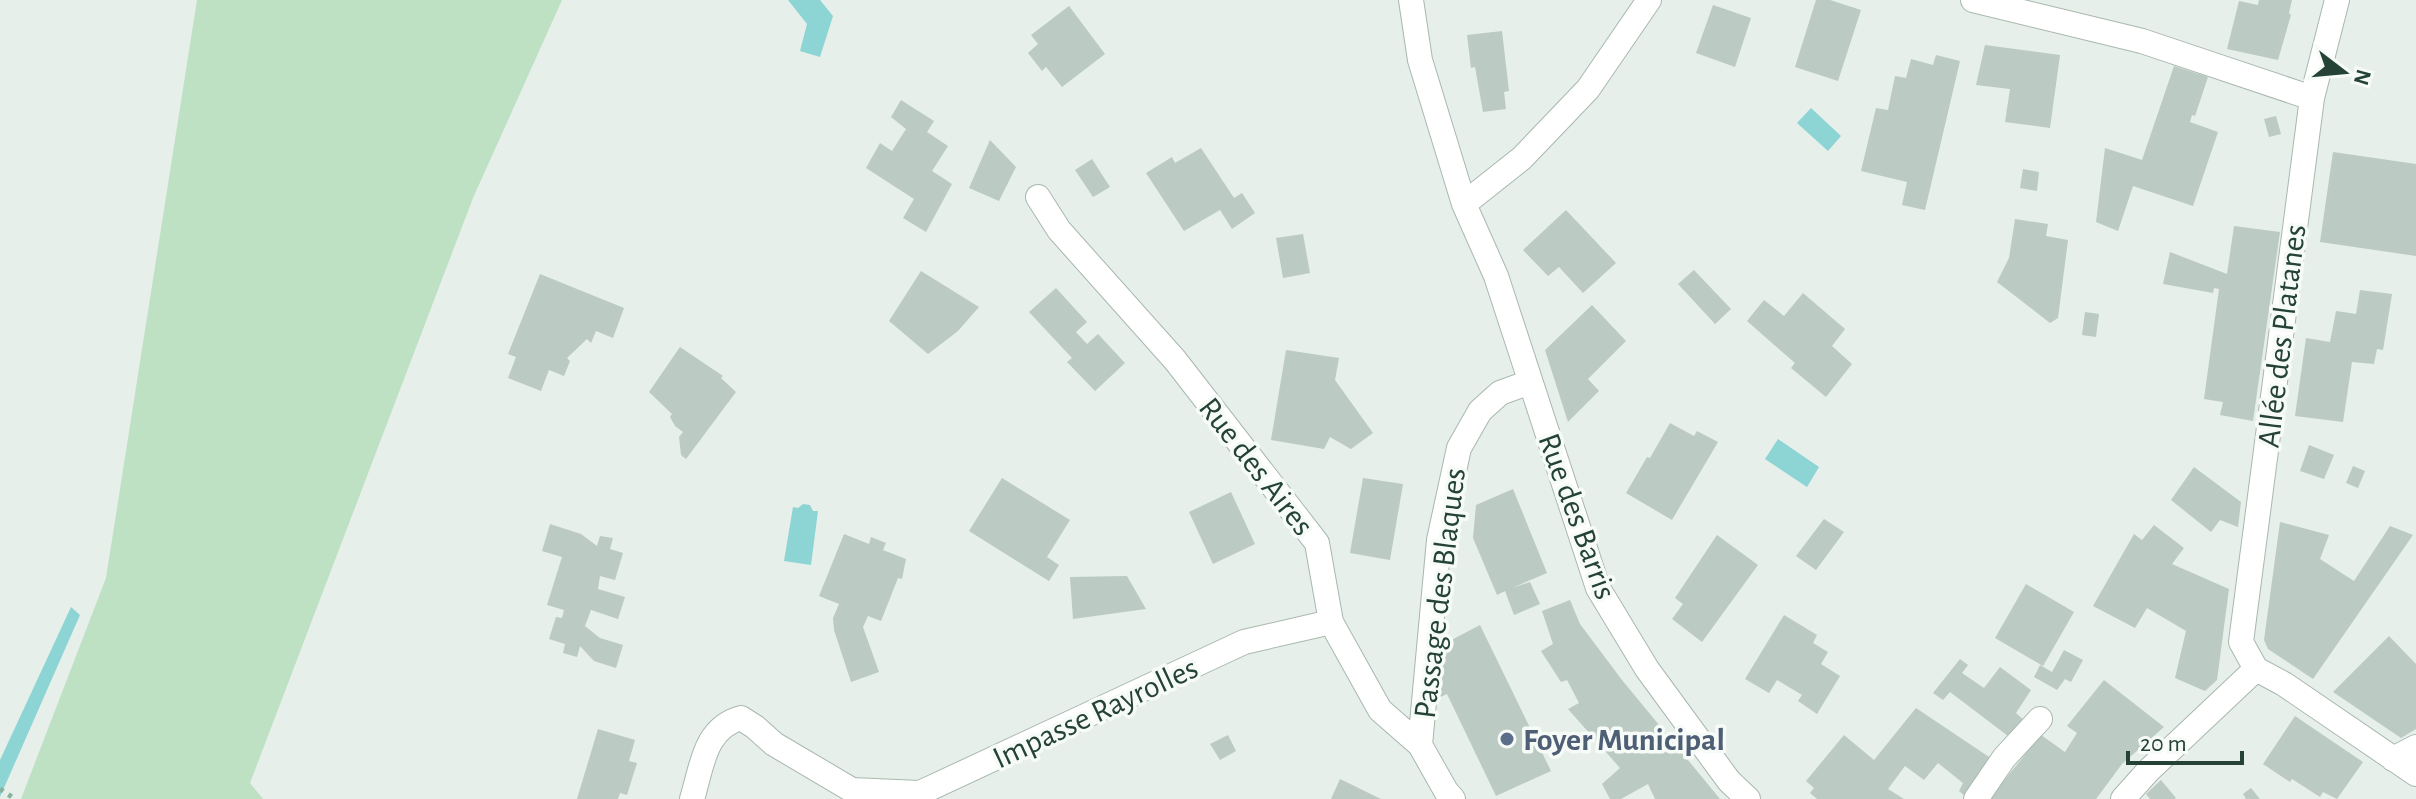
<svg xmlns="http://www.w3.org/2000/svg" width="2416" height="799" font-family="'Alegreya Sans',sans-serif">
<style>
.green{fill:#bee0c3}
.water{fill:#8dd4d5}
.building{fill:#bbcac2}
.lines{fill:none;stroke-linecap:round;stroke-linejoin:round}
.minor-casing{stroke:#a8b8af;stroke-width:26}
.path{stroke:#85b39e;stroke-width:5;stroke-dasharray:4 6;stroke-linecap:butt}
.minor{stroke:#fff;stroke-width:24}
.service-dot{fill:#5c6f8a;stroke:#f7fbf8;stroke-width:3}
.labels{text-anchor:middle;stroke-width:7;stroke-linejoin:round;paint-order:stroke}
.street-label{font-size:32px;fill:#244235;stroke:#f7fbf8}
.service-label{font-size:32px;font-weight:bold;fill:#4e5e75;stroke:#f7fbf8;text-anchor:start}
</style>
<rect width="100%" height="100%" fill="#e6efe9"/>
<path class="green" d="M197,0h365l-89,198 -223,585 13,16h-242l85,-221z"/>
<path class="water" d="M788,0h32l13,16 -13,41 -20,-6 7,-27z
M1811,108l30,28 -13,15 -31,-28z
M1778,439l41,28 -12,20 -42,-28z
M803,504l7,1 3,6h5l-7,54 -27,-4 9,-54 5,1z
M71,607l9,8 -80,182v-37z"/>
<path class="building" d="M1816,0h14l31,10 -23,71 -43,-14z
M2259,0h33l-3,13 2,2 -13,45 -51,-11 12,-48 19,4z
M1713,5l38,13 -16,49 -39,-14z
M1069,6l36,48 -43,33 -16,-20 -4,4 -14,-18 10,-9 -7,-9z
M1502,31l7,60 -5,1 2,17 -23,3 -8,-45 -4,1 -4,-33z
M1985,45l75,10 -10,73 -45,-6 5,-33 -34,-4z
M1936,55l24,6 -35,149 -23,-5 5,-23 -46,-11 15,-63 12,2 7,-34 11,2 5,-19 22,6z
M2174,66l34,11 -13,39 -3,-1 -2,7 28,10 -25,74 -60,-20 -15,45 -22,-9 9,-74 37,12z
M901,100l33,21 -7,11 21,14 -16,25 20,13 -26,48 -23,-14 11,-19 -48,-31 14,-25 12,8 14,-22 -15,-12z
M2276,116l5,18 -12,3 -5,-18z
M990,140l26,27 -17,34 -30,-13z
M1201,148l33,50 8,-5 13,20 -23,16 -12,-19 -36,21 -38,-58 26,-16 3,6z
M2333,152l83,12v92l-96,-14z
M1092,159l18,28 -17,10 -18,-27z
M2023,169l16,3 -2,19 -17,-3z
M1566,210l50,53 -33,30 -24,-26 -11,9 -25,-26z
M2015,219l33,5 -2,12 22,4 -10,78 -8,5 -53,-41 12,-24z
M2234,226l46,6 -27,189 -33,-6 3,-13 -19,-3 15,-110 -5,-1 -1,5 -50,-9 7,-32 57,22z
M1303,234l7,39 -27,5 -7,-40z
M1694,270l37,39 -16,15 -37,-40z
M921,271l58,36 -21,24 -30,23 -39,-33z
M540,274l84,34 -11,30 -17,-7 -5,12 -4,-4 -20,19 3,3 -6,15 -15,-6 -8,21 -33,-13 8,-21 -8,-3z
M1056,288l31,34 -11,10 11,12 11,-10 27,29 -30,28 -28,-29 5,-4 -43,-46z
M2360,290l32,4 -9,56 -6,-1 -3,15 -22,-2 -9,60 -48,-6 11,-78 24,4 6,-31 20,3z
M1803,293l42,36 -13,17 20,18 -26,33 -35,-29 4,-5 -48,-42 17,-21 20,16z
M1592,305l34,36 -38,38 11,12 -31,31 -23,-72z
M2085,312l14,2 -3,23 -14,-2z
M680,347l43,29 -2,2 15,14 -50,67 -5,-4 -2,-18 4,-5 -8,-6 -5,-9 2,-3 -23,-22z
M1286,350l53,8 -4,22 38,53 -22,16 -21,-12 -6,12 -53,-9z
M1670,423l24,13 3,-5 21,11 -46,78 -46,-27 21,-36 3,1z
M2309,445l25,10 -10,24 -24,-8z
M2353,466l12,5 -7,17 -12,-5z
M2194,467l47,35 -3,25 -18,-7 -9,12 -40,-32z
M1002,478l68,42 -23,37 12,8 -10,16 -80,-50z
M1363,478l40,6 -13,76 -40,-7z
M1513,489l34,84 -35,15 18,-6 10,22 -26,11 -9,-24 -8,4 -24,-57 3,-33z
M1231,492l24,52 -42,20 -24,-52z
M1824,519l20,13 -28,38 -20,-14z
M2280,522l49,13 -9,24 34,22 36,-55 23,9 -100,144 -45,-30 -4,-9z
M550,524l31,10 16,12 3,-10 13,2 -3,11 13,4 -8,27 -15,-4 -2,13 27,8 -7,22 -27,-9 -6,16 15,12 23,7 -7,23 -22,-7 -14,-15 -3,11 -14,-4 2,-9 -16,-5 7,-22 6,1 2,-8 -17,-5 15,-48 -20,-6z
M2154,525l30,23 -12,16 57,25 -12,91 -12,11 -30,-13 11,-47 -39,-23 -12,20 -42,-22 41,-72 8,6z
M844,534l25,10 2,-7 15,6 -3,7 23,9 -4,20 -4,-1 -17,43 -13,-5 -5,11 16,45 -28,10 -17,-52 -1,-12 6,-14 -20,-8z
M1717,535l41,30 -56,77 -30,-23 11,-15 -8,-6z
M1127,576l19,33 -73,10 -3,-42z
M2026,584l48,28 -31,54 -48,-28z
M1570,600l10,24 42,56 98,119h-65l-7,-15 -27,15h-11l-8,-15 18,-16 -52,-59 11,-6 -12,-23 -6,2 -20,-31 12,-7 -11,-33z
M1784,615l33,20 -4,8 15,9 -7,12 19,12 -23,38 -19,-13 4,-6 -25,-15 -8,13 -24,-14z
M1480,625l71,146 -55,25 -49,-102 -11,5 6,-54z
M2389,636l27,28v65l-15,9 -68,-46z
M2064,650l19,10 -12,22 -6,-3 -8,11 -23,-13 6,-12 12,7z
M1960,659l8,6 -6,8 22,15 16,-21 31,23 -15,23 10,9 -14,17 -62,-47 -7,8 -10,-7z
M2104,680l60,47 -42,37 -26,35h-107l52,-64 24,17 12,-19 -10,-7z
M1916,708l79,53 -29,36 -7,-6 4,-8 -25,-20 -14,17 -19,-14 -17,23 16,10h-87l-7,-6 4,-5 -8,-7 38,-46 30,25z
M2295,716l68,46 -26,37 -14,-7 -3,5 -28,-18 -2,3 -27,-18z
M598,729l37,11 -6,21 8,2 -10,32 -7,-2 -2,6h-41z
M1228,735l8,16 -16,9 -10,-16z
M1340,779l41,20h-50z
M2161,780l15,18 -2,1h-24l-4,-5z
M2251,788l9,11h-14l-3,-5z"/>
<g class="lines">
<g class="minor-casing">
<path id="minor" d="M1411,0l9,60 44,144 32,72 102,312 49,81 82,112 19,18
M1973,0l169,41 170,57
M2337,0l-25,98 -71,544 15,27 28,15 132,90
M1038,197l21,33 116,130 142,183 14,79 49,88 40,35 26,46 7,8
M1464,204l58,-46 66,-69 61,-89
M1420,745l19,-205 20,-92 21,-37 20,-18 30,-11
M2393,759l23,-12
M692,799c10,-32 12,-71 49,-81l14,9 19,17 78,46 68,3 324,-151 87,-20
M1976,799l28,-41 36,-39
M2123,799l25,-28 108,-102"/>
</g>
<path class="path" d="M0,789l15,10"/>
<use href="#minor" class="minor"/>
</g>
<circle class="service-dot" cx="1507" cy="739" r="8"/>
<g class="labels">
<g class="street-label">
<text transform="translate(2281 336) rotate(-83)" y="11">Allée des Platanes</text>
<text transform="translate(1257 466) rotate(52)" y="11">Rue des Aires</text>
<text transform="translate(1578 516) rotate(70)" y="11">Rue des Barris</text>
<text transform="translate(1439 593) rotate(-83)" y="11">Passage des Blaques</text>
<text transform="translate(1095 712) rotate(-25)" y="11">Impasse Rayrolles</text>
</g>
<g class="service-label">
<text x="1523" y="750">Foyer Municipal</text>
</g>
</g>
<g transform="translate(2344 72) rotate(106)" stroke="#f7fbf8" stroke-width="6" paint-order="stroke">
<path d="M0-6L14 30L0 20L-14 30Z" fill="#244235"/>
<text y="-12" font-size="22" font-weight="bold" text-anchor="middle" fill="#244235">N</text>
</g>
<path d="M2128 751v12h114v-12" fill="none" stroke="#244235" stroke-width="4"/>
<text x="2140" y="751" font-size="24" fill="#244235" stroke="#f7fbf8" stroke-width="6" paint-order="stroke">20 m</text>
</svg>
